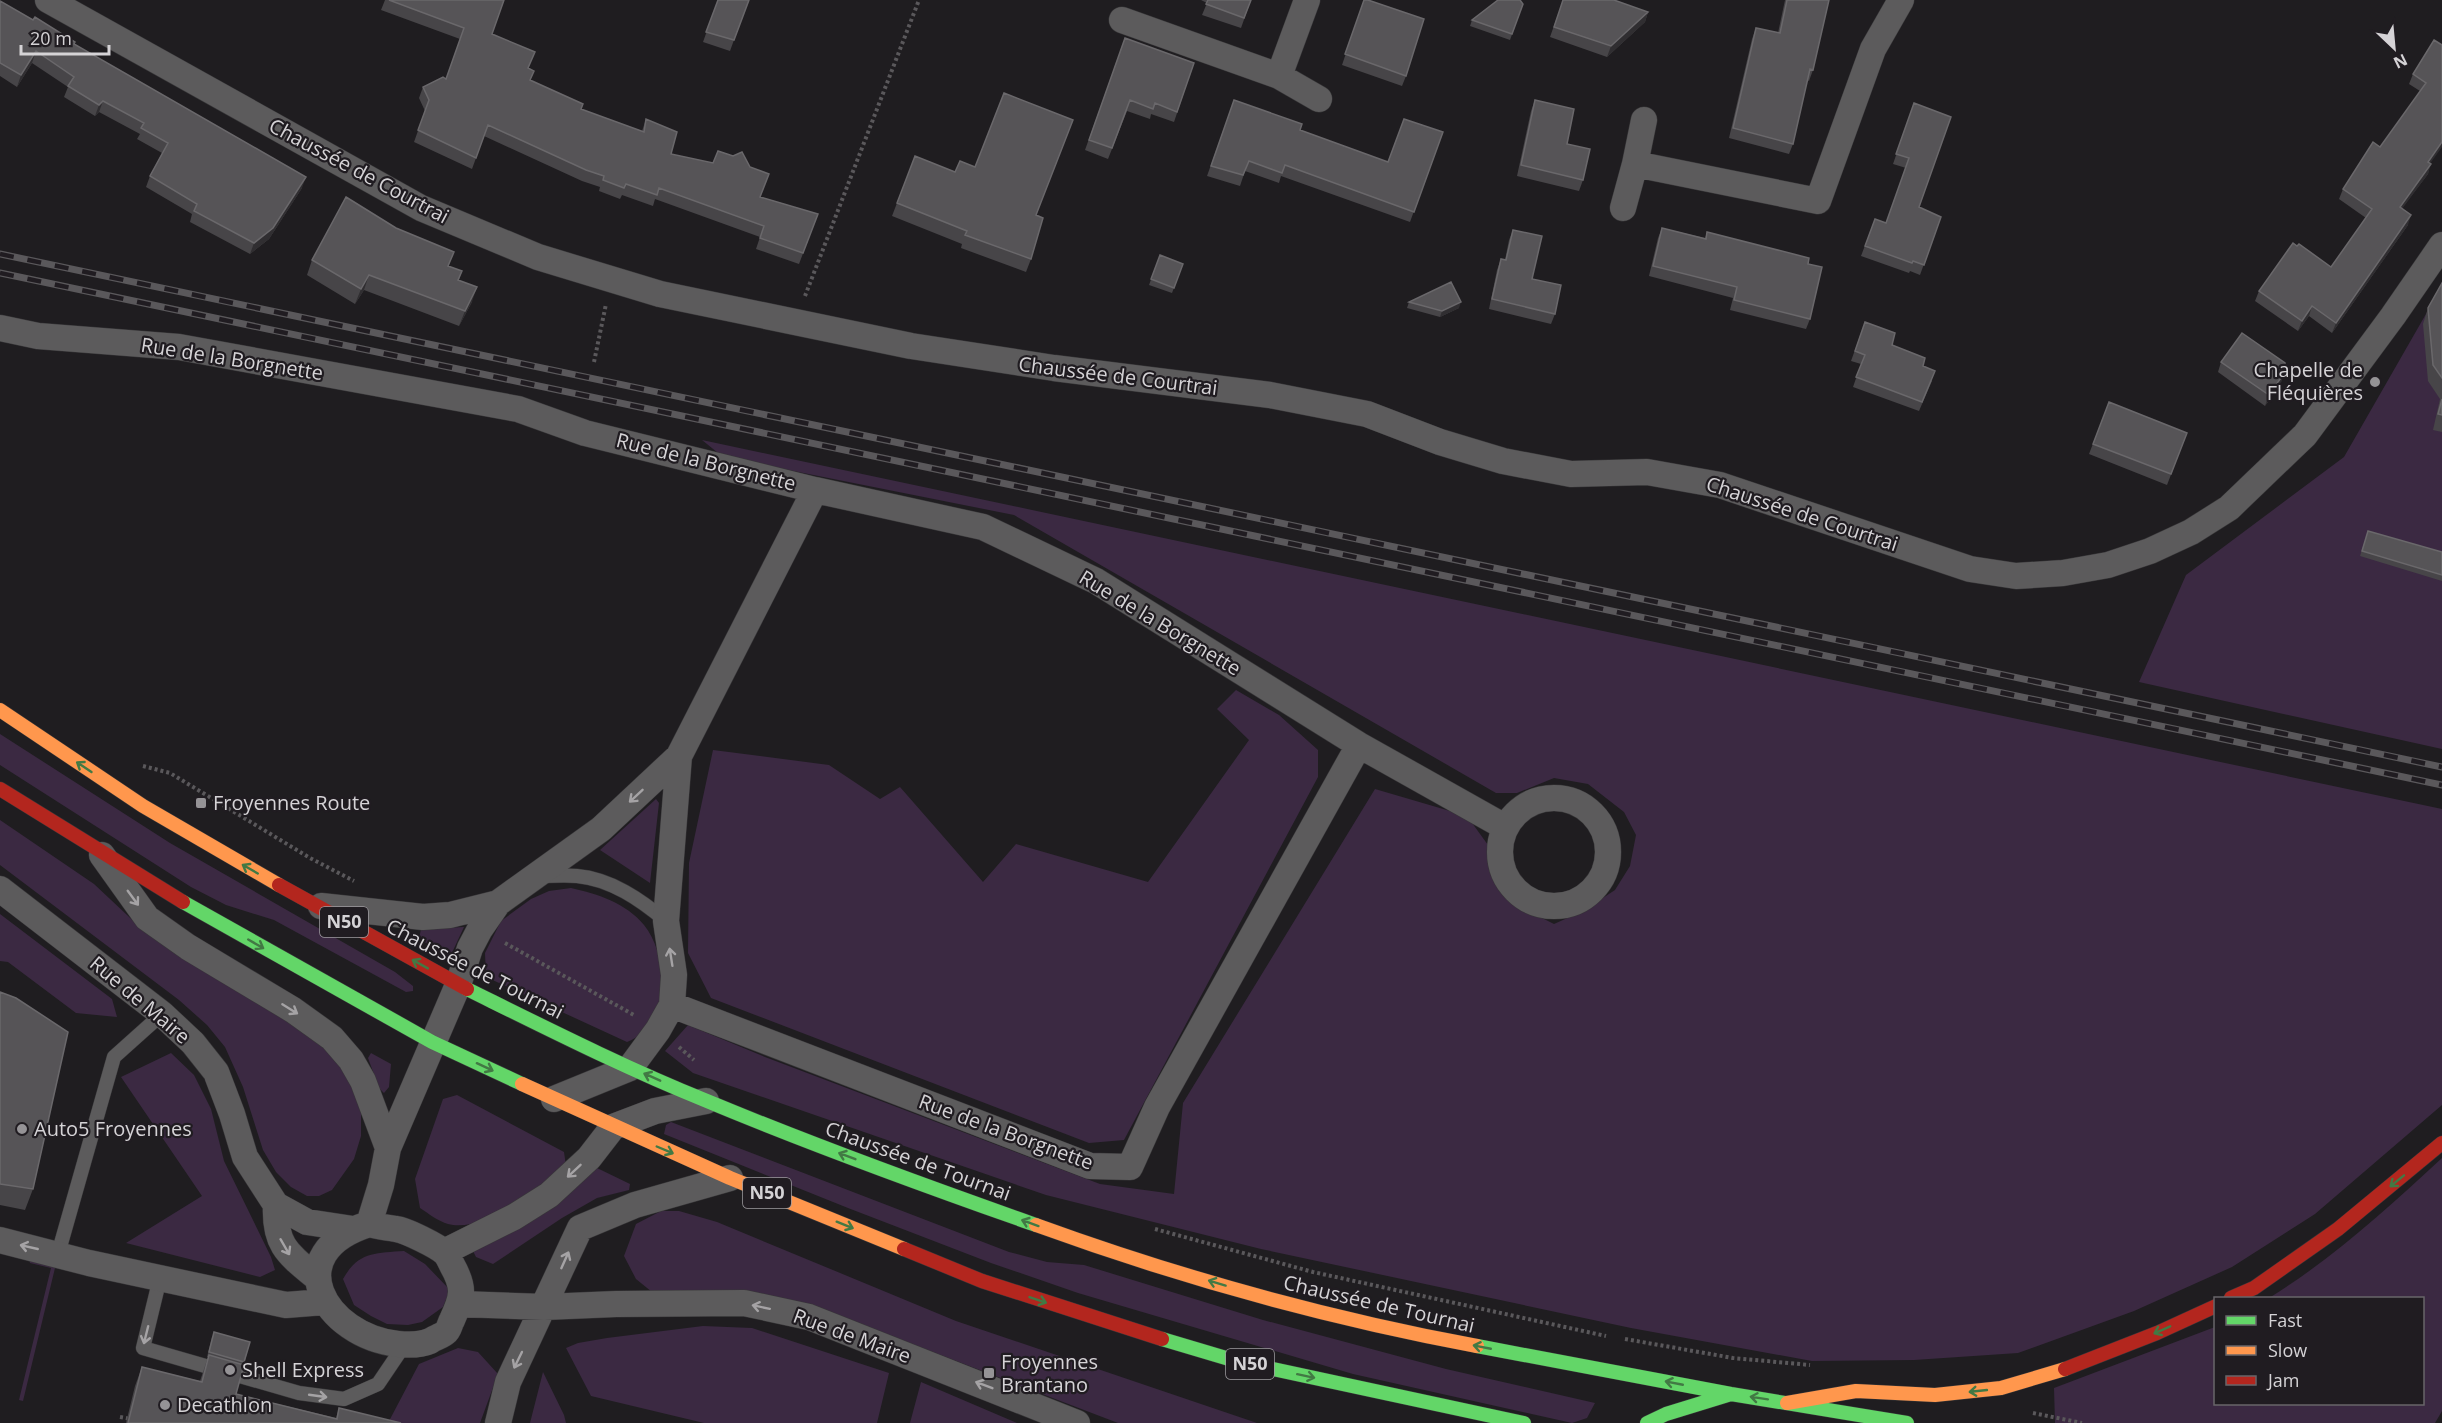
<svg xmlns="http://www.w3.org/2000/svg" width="2442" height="1423" font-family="'Open Sans',sans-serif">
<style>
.green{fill:#3b2942}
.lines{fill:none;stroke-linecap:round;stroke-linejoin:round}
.lane-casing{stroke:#383739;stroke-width:15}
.street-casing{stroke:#383739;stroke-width:27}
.fast-casing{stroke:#383739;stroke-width:15}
.slow-casing{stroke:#383739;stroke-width:15}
.jam-casing{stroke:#383739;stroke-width:15}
.path{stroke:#5a585b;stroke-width:4;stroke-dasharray:3 3;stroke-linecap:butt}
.lane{stroke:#5c5b5c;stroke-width:14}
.street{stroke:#5c5b5c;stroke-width:26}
.fast{stroke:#63d668;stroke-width:14}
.slow{stroke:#ff974d;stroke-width:14}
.jam{stroke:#b3261e;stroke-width:14}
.rail-casing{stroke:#5a585b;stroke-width:7}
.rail{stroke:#201c21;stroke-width:4.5;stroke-dasharray:14;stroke-linecap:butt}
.wall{fill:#474548}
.shaded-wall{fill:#302e31}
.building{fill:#565457;stroke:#6a686b;stroke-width:1.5}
.oneway{stroke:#427944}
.oneway2{stroke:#a5a3a5}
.poi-dot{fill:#959396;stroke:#201c21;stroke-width:2}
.labels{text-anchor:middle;stroke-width:4.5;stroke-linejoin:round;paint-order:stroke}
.shield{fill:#201c21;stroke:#9f9ca0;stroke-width:1.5}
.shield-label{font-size:18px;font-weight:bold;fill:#d5d3d6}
.street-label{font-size:20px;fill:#d5d3d6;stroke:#201c21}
.poi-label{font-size:20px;fill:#d5d3d6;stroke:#201c21;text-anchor:start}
</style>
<rect width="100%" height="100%" fill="#1f1d20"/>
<path class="green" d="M2442,286v463l-303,-67 47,-107 158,-118z
M702,440l1740,369v296l-127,109 -83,53 -98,44 -116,42 -104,7 -102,1 -181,-33 -370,-79 -215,-54 -353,-122 -28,-22 23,-26 77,32 335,127 74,10 9,-91 192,-314 92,27 21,29 7,29 19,30 40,20 29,-13 32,-21 15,-24 6,-31 -12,-23 -36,-28 -34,-6 -37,15h-21l-482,-278 -291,-58z
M1236,690l43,25 39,35v27l-194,363 -35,3 -378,-145 -23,-45 1,-90 24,-113 116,15 51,34 20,-12 83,95 33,-38 132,38 101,-142 -32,-31z
M0,734l170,109 225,129 18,14v5l-7,1 -132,-72 -48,-15 -35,-18 -191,-122z
M656,799l3,4 -9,80 -50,-33z
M0,820l94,64 49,46 147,91 53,42 18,46v27l-7,23 -22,31 -13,6h-12l-16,-9 -15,-15 -13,-22 -20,-63 -18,-40 -18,-22 -28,-25 -179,-135z
M571,888c27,6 55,15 73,37 26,32 26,101 -17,117l-141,-65 -1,-24 16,-32 30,-22 18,-8z
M0,914l112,85 5,18 -41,-4 -68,-51 -8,-1z
M464,927l-14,30 -31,-18 2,-10z
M171,1053l23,22 17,34 13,52 47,96 4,13 -15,7 -134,-34 76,-47 -81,-119z
M371,1053l20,11 -2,23 -5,6 -5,-5 -11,-30z
M457,1095l107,57 2,14c-27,20 -82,68 -118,58 -10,-3 -19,-10 -28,-16l-5,-29 28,-80z
M671,1122l338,130 38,10 37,3 179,55 183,49 149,34 -8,15 -15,5 -219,-49 -275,-81 -87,-30 -143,-55 -184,-74 2,-9z
M2442,1158v253l-7,12h-380l-1,-35 161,-61 1,77h206v-106h-153c63,-39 118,-89 173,-140z
M597,1168l33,16 -1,6 -32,8 -35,20 -69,46 -17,-7 -5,-10 70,-34z
M661,1211h18l38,11 239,99 301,102h-139l-308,-118 -158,-13 -16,-13 -12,-23 12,-32z
M404,1251l21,13 25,26 -7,17 -21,15 -14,3 -21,-1 -16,-8 -17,-11 -11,-26c15,-27 32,-26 61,-28z
M29,1259l46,13 -20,-4 -32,133 -4,-1 32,-132 -21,-5z
M703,1326l49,2 137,45 -12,50h-173l-113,-27 -25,-48 12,-5 29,-5z
M458,1348l20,4 20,22 -18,49h-92l31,-59z
M543,1372l21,43 2,8h-36z
M921,1382l96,41h-107z"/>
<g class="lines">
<g class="lane-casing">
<path id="lane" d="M539,876c13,0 26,-1 38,0 34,3 64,24 89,45
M58,1254l56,-197 48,-43
M160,1278l-17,70 156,45 45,6 34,-15 27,-40"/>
</g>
<g class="street-casing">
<path id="street" d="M48,0l373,208 117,49 122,37 251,52 143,22 216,27 97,19 73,28 63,19 68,13 76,-2 73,13 250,84 46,7 47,-3 45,-8 42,-14 41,-19 38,-24 76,-73 88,-119 49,-71
M1122,20l157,56 40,23
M1279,76l28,-76
M1635,164l9,-44
M1623,208l12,-44 183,37 55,-152 28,-49
M0,328l38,8 141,11 339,62 67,24 230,57 168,37 113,54 263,164 146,82
M1500 852a54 54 0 1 1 108 0a54 54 0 1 1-108 0Z
M102,855l45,63 41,29 105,63 39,28 19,22 12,21 25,67
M0,889l162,125 31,29 23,29 16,42 13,43 31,48 31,17 46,7
M321,906l102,11 27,-2 48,-12
M672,1005l418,161 40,1 27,-60 202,-362
M554,1099l76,-31 28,-38 14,-25 2,-30 -8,-54 13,-165
M276,1205c-2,40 12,49 41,73
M369,1224l12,-39 7,-37 70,-163 12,-37 10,-19 18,-26 103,-74 78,-73 136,-266
M369,1224c9,3 17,3 27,5 9,1 42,17 49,24 3,3 5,8 7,12 13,23 11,31 0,55 -2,3 -3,10 -6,12 -4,4 -12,6 -16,9 -9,4 -22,4 -32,3 -74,-8 -121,-91 -29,-120z
M0,1240l89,23 197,42 38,-3
M444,1252l70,-35 35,-22 40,-37 24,-31 42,-16 51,-10
M460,1304l84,3 72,-3 128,-1 65,14 268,106
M498,1423l10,-41 72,-154 55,-23 95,-27"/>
</g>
<g class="fast-casing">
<path id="fast" d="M183,902l249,140 90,42
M467,989c79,39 158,79 240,112 108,45 218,85 329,124
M1162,1339l74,22 288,62
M1477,1346l254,48 176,29
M1647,1423l19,-9 65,-20"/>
</g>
<g class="slow-casing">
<path id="slow" d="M0,710l143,96 136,79
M522,1084l208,94 174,71
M1036,1225c143,52 291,93 441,121
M1787,1403l69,-12 79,4 66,-7 64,-19"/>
</g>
<g class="jam-casing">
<path id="jam" d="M0,789l183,113
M279,885l188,104
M904,1249l78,32 180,58
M2231,1298l23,-10 84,-59 104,-86
M2065,1369l92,-36 59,-27"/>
</g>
<path class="path" d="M805,296l114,-296
M594,362l12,-58
M143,766l27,7 140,85 44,23
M505,943l129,72
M679,1047l15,13
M1155,1229l158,43 293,64
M1625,1339l108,19 77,7
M2033,1413l49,10
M120,1417l11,2"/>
<use href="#lane" class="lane"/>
<use href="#street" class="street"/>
<use href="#fast" class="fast"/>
<use href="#slow" class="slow"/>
<use href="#jam" class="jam"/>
<g class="rail-casing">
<path id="rail" d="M0,254l2442,513
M0,273l2442,512"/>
</g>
<use href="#rail" class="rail"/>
</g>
<path class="wall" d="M385,0h119l-12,34 37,35 1,11 51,29 61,22 4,-12 25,35 90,43 57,17 -19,50 -43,-15 4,-12 -105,-38 -2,7 -31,-11 -2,4 -21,-8 1,-4 -18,-6 -98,-45 -12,33 -58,-27 11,-31 -6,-13 4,-11 23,-8 14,-40 -79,-29z
M718,0l16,40 -4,11 -27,-9z
M1201,0h50l-10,28 -39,-13 5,-12z
M1364,0l42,76 -4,10 -60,-21z
M1563,0l85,12 -3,10 -38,35 -57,-20z
M1785,0h44l-16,70 -4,11 -2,-1 -14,64 -4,10 -60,-16 23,-99 4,-11 22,5z
M0,1l74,43 228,144 -33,51 -19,15 -60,-32 2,-8 -46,-27 4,-11 12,-23 -25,-14 3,-5 -41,-22 -4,4 -31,-19 4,-10 -36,-24 -15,24 -17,-11z
M1523,4l-13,36 -40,-14 2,-6z
M1125,38l69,25 -20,59 -23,-8 -1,5 -23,-8 -19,48 -23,-9z
M2434,40l-4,124 -2,10 -26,34 6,17 -76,108 -23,-17 -11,15 -43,-30 4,-10 72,-24 35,-49 -27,-19 4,-10 37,-42 40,-56 -11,-7 4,-10z
M1234,100l66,30 88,32 55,-30 -33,90 -129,-46 -2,7 -34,-12 -5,15 -33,-10z
M1535,100l32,44 16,36 -4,11 -62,-15 14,-65z
M1914,103l5,104 22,10 -21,58 -10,-4 -1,2 -48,-17 14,-37 11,4 20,-55 -13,-4z
M915,156l40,16 82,43 -6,44 -5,13 -65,-24 1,-4 -70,-28z
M1662,228l43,10 2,-6 101,32 2,55 -4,10 -76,-19 3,-12 -84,-22 9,-38z
M1513,230l19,49 23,35 -4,10 -62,-15 8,-39 4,-11 4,1 4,-20z
M1160,255l23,9 -11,29 -23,-8z
M312,260l137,6 13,5 -3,9 13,22 -13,24 -95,-36 -9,14 -48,-29z
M2442,283v149l-9,-2 7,-31 -12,-18 -5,-57 5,-16z
M1409,302l50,6 -19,9 -33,-9z
M1865,322l27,23 31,21 9,15 -13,30 -66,-24 8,-23 -10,-3z
M2221,362l60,21 -16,23 -47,-34z
M2109,402l78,31 -20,52 -78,-31z
M2368,531l74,21v29l-82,-25z
M0,992l33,197 -8,21 -25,-5z
M212,1337l38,5 -14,52 100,24 3,-10 62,15h-275l9,-37 7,-19 58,14 8,-24h-1z"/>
<path class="shaded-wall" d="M1648,12l-3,10 -38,35 4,-11z
M36,51l-4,12 -15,24 4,-12z
M103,101l-4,11 -4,4 4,-11z
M2442,142v5l-18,25 4,-10z
M2431,164l-3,10 -32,43 4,-10z
M306,177l-4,11 -33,51 -19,15 4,-11z
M2411,215l-3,10 -76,108 4,-10z
M369,275l-5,15 -9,14 6,-15z
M477,287l-5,15 -13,24 6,-15z
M1461,302l-2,6 -19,9 2,-6z
M2312,306l-3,10 -11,15 4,-10z
M2285,372l-4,11 -16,23 4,-11z"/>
<path class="building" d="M389,0h115l-12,34 43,18 -7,16 6,3 -4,9 53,24 -2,5 63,23 2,-13 31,13 -6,22 42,9 5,-12 15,5 9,-4 8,15 19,7 -9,23 58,17 -15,39 -43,-15 4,-12 -105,-38 -2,7 -31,-11 -2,4 -21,-8 1,-4 -18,-6 -98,-45 -12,33 -58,-28 11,-30 -6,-13 20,-10 3,2 18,-51z
M718,0h31l-15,40 -28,-8z
M1208,0h43l-7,18 -38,-14z
M1364,0h4l56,19 -18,57 -61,-22z
M1498,0h22l3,4 -11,30 -40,-14z
M1563,0h51l34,12 -37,34 -57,-19z
M1787,0h42l-16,70 -3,-1 -17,75 -60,-16 23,-100 24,5z
M0,1l33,19 2,-3 40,25 -1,2 232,133 -33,51 -19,15 -60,-32 3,-7 -47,-28 18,-33 -27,-15 3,-5 -41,-22 -4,4 -31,-19 6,-9 -38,-26 -15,24 -21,-12z
M1125,38l69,25 -17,49 -22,-9 -2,6 -23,-9 -18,48 -23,-8z
M2434,40l8,5v97l-14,20 3,2 -31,43 11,8 -75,108 -24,-17 -10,15 -43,-30 34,-48 4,3 2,-2 32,23 41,-58 -29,-20 30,-47 7,5 46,-64 -13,-9z
M1004,93l69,27 -37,95 7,3 -12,41 -66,-24 2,-4 -70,-28 18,-47 40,16 5,-11 15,6z
M1234,100l68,24 -2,6 88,32 16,-43 39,13 -29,80 -129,-47 -3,8 -33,-12 -6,14 -32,-9z
M1535,100l39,9 -7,35 23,5 -7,31 -62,-15z
M1914,103l37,14 -32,90 22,10 -17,48 -11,-4 -1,2 -47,-17 10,-27 11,4 23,-65 -13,-4z
M346,197l50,31 58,24 -6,14 14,5 -4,9 19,7 -12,24 -96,-36 -8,14 -49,-29z
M1662,228l44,11 1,-7 102,26 -1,6 14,3 -12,52 -76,-19 3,-13 -84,-21z
M1513,230l29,6 -10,43 29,6 -6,29 -63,-15 9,-40 5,1z
M1160,255l23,9 -9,24 -23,-9z
M1451,282l10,20 -19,9 -33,-9z
M2442,283v95l-9,-13 -5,-57z
M1865,322l30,11 -3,12 33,13 -2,8 12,5 -13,31 -66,-25 9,-22 -10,-4z
M2242,333l43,30v9l-16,23 -48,-33z
M2442,399v16l-4,-1z
M2109,402l78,31 -16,41 -78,-30z
M2368,531l74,21v23l-80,-24z
M0,992l16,6 52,34 -35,157 -33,-5z
M214,1332l36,10 -6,20 -35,-10z
M209,1355l35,10 -8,29 101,25 2,-11 62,15h-273l14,-56 60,15z"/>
<defs><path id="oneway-shaft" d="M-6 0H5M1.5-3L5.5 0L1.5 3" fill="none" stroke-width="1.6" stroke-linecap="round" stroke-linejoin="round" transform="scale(1.5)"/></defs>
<g class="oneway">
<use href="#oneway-shaft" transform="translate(84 767) rotate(-146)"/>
<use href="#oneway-shaft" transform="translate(250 869) rotate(-150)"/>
<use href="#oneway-shaft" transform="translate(256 944) rotate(30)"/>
<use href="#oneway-shaft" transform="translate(420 964) rotate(-151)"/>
<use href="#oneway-shaft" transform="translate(485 1067) rotate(25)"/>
<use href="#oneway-shaft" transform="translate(652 1077) rotate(-156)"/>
<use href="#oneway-shaft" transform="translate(665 1150) rotate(23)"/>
<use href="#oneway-shaft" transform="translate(847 1156) rotate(-159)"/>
<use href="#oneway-shaft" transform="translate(2397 1181) rotate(141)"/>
<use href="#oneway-shaft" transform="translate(1030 1223) rotate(-160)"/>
<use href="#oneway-shaft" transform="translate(845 1225) rotate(22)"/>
<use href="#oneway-shaft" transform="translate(1217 1283) rotate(-163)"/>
<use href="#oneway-shaft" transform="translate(1038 1300) rotate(19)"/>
<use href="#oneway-shaft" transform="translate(2162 1330) rotate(156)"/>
<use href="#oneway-shaft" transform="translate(1482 1347) rotate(-169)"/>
<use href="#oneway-shaft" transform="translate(1306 1376) rotate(12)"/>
<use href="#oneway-shaft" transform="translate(1674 1383) rotate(-169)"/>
<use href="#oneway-shaft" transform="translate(1978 1391) rotate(174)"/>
<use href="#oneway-shaft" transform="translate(1759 1398) rotate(-171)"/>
</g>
<g class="oneway2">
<use href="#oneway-shaft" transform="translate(636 796) rotate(137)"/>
<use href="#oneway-shaft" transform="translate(133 898) rotate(54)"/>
<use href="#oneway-shaft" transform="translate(671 957) rotate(-99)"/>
<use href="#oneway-shaft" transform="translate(290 1009) rotate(32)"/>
<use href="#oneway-shaft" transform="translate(574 1171) rotate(137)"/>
<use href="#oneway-shaft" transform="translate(29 1247) rotate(-167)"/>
<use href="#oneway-shaft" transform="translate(285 1247) rotate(60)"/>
<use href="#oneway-shaft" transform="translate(565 1260) rotate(-66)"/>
<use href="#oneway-shaft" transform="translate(761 1307) rotate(-168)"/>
<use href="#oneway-shaft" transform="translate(146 1335) rotate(104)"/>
<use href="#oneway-shaft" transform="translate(518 1360) rotate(116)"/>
<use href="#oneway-shaft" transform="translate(984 1385) rotate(-159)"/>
<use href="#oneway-shaft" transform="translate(318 1396) rotate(8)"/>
</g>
<g class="poi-dot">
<circle cx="2375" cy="382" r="6"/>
<rect x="195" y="797" width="12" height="12" rx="3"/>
<circle cx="22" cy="1129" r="6"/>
<circle cx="230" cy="1370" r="6"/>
<rect x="983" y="1367" width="12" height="12" rx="3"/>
<circle cx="165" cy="1405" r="6"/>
</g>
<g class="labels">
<g class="shield">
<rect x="320" y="907" width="48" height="30" rx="4.5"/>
<rect x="743" y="1178" width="48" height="30" rx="4.5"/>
<rect x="1226" y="1349" width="48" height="30" rx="4.5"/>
</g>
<g class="shield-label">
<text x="344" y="928">N50</text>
<text x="767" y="1199">N50</text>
<text x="1250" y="1370">N50</text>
</g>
<g class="street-label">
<text transform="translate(359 171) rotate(28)" y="7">Chaussée de Courtrai</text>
<text transform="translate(232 359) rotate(9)" y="7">Rue de la Borgnette</text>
<text transform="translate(1118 376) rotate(7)" y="7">Chaussée de Courtrai</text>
<text transform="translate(706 462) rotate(14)" y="7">Rue de la Borgnette</text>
<text transform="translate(1802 514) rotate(18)" y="7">Chaussée de Courtrai</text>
<text transform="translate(1160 623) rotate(31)" y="7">Rue de la Borgnette</text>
<text transform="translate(475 969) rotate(27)" y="7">Chaussée de Tournai</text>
<text transform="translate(140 1000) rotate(40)" y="7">Rue de Maire</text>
<text transform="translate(1006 1132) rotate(20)" y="7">Rue de la Borgnette</text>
<text transform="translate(918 1161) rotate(20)" y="7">Chaussée de Tournai</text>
<text transform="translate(1379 1304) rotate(13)" y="7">Chaussée de Tournai</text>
<text transform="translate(852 1336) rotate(20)" y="7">Rue de Maire</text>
</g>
<g class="poi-label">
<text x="2363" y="377" text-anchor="end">Chapelle de<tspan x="2363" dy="23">Fléquières</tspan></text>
<text x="213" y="810">Froyennes Route</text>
<text x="34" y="1136">Auto5 Froyennes</text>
<text x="1001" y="1369">Froyennes<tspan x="1001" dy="23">Brantano</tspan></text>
<text x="242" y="1377">Shell Express</text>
<text x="177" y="1412">Decathlon</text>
</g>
</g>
<rect x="2214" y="1297" width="210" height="108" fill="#201c21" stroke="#686569" stroke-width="1.5"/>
<rect x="2226" y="1316" width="30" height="9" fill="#63d668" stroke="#686569" stroke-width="1.5"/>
<text x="2268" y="1327" font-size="18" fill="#d5d3d6">Fast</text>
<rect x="2226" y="1346" width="30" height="9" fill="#ff974d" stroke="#686569" stroke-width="1.5"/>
<text x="2268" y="1357" font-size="18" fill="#d5d3d6">Slow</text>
<rect x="2226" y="1376" width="30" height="9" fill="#b3261e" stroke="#686569" stroke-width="1.5"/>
<text x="2268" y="1387" font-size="18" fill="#d5d3d6">Jam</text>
<g transform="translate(2394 48) rotate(154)" stroke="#201c21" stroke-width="4.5" paint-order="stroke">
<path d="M0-4.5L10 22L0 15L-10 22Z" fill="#d5d3d6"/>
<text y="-9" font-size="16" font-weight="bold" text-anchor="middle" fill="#d5d3d6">N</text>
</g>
<path d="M21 45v9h88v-9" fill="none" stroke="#d5d3d6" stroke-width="3"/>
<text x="30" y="45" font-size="18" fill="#d5d3d6" stroke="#201c21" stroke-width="4.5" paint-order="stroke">20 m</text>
</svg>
